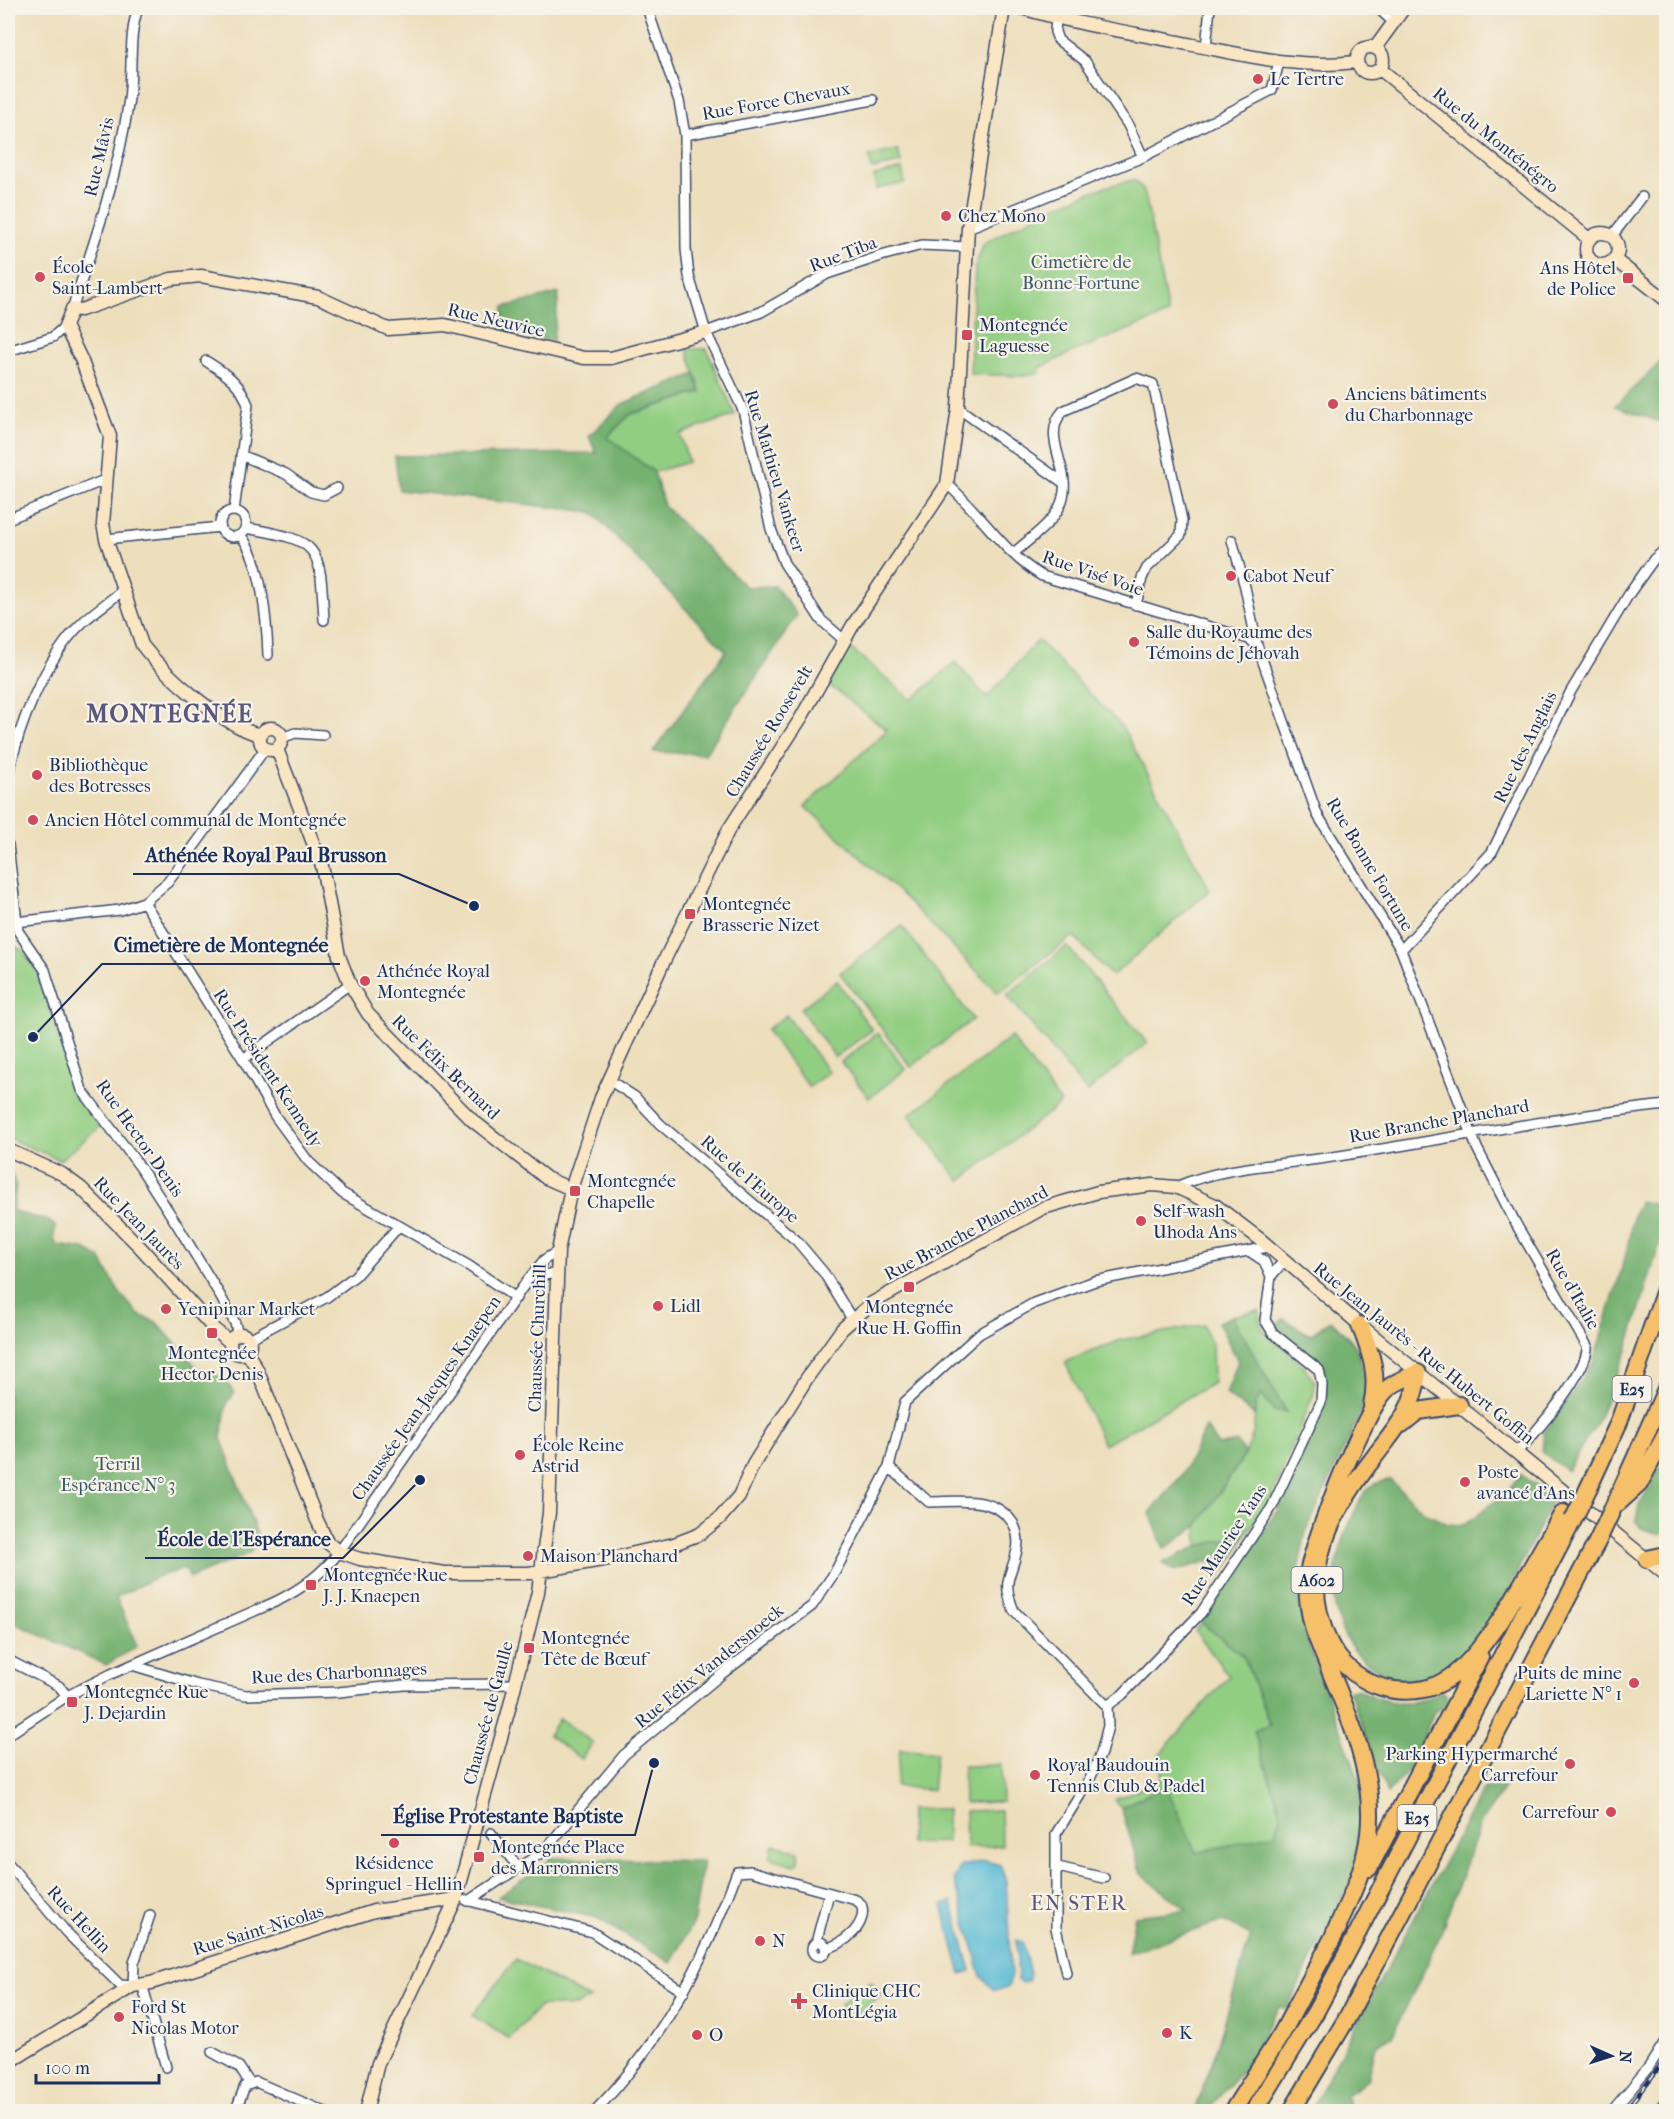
<svg xmlns="http://www.w3.org/2000/svg" width="1674" height="2119" font-family="'IM FELL French Canon',serif">
<style>
.green{fill:#92ce82;stroke:#567e70;stroke-width:1.5}
.forest{fill:#75b170;stroke:#487067;stroke-width:1.5}
.water{fill:#56bad4;stroke:#387499;stroke-width:1.5}
.lines{fill:none;stroke-linecap:round;stroke-linejoin:round}
.street-casing{stroke:#3a496c;stroke-width:12}
.secondary-casing{stroke:#3a496c;stroke-width:15}
.highway-casing{stroke:#3a496c;stroke-width:20}
.street{stroke:#fff;stroke-width:9}
.secondary{stroke:#fbe6c4;stroke-width:12}
.highway{stroke:#f6c06b;stroke-width:16}
.rail-casing{stroke:#1b2f5e;stroke-width:4.5}
.rail{stroke:#f7f3e8;stroke-width:2;stroke-dasharray:7;stroke-linecap:butt}
.highway-bridge-casing{stroke:#3a496c;stroke-width:20;stroke-linecap:butt}
.highway-bridge{stroke:#f6c06b;stroke-width:16}
.poi-dot{fill:#d1495b;stroke:#f7f3e8;stroke-width:2}
.labels{text-anchor:middle;stroke-width:4.5;stroke-linejoin:round;paint-order:stroke}
.shield{fill:#f7f3e8;stroke:#5d6a87;stroke-width:1.5}
.shield-label{font-size:16px;font-weight:bold;fill:#1b2f5e}
.poi-label{font-size:18px;fill:#1b2f5e;stroke:#f7f3e8;text-anchor:start}
.street-label{font-size:18px;fill:#1b2f5e;stroke:#f7f3e8}
.park-label{font-size:18px;fill:#395767;stroke:#f7f3e8}
.quarter-label{font-size:21px;letter-spacing:1.5px;fill:#5a577d;stroke:#f7f3e8}
.district-label{font-size:24px;font-weight:bold;letter-spacing:1.5px;fill:#5a577d;stroke:#f7f3e8}
.leader{fill:none;stroke:#1b2f5e;stroke-width:2}
.callout-dot{fill:#1b2f5e;stroke:#f7f3e8;stroke-width:2}
.callout-label{font-size:20px;text-anchor:middle;font-weight:bold;fill:#1b2f5e;stroke:#f7f3e8;stroke-width:4.5;stroke-linejoin:round;paint-order:stroke}
</style>
<rect width="100%" height="100%" fill="#f7f3e8"/>
<filter id="ink" filterUnits="userSpaceOnUse"><feTurbulence type="fractalNoise" baseFrequency=".0167" numOctaves="2"/><feDisplacementMap in="SourceGraphic" scale="12" xChannelSelector="R" yChannelSelector="G"/><feConvolveMatrix kernelMatrix="1 2 1 2 8 2 1 2 1" color-interpolation-filters="sRGB"/></filter>
<filter id="wash" filterUnits="userSpaceOnUse"><feTurbulence type="fractalNoise" baseFrequency=".008" numOctaves="4" result="noise"/><feDisplacementMap in="SourceGraphic" scale="24" xChannelSelector="R" yChannelSelector="G"/><feGaussianBlur stdDeviation="1.35" result="paint"/><feColorMatrix in="noise" values="0 0 0 0 0 0 0 0 0 0 0 0 0 0 0 0 0 1.4 0 .05"/><feComposite in="paint" operator="in"/></filter>
<g filter="url(#wash)">
<rect width="100%" height="100%" fill="#eddebc"/>
<path class="green" d="M898,150l3,13 -29,6 -3,-13z
M902,169l3,14 -29,6 -2,-13z
M1134,180l9,9 3,10 22,115 -96,38 -32,16 -1,5 -15,3 -54,-2 5,-107 9,-24c47,-24 98,-54 150,-63z
M687,349h20l28,66 -55,19 8,28 -34,10 -48,-35 25,-23 70,-22z
M1038,640l85,88 87,162 -98,86 -39,-40 -75,57 -92,-94 -101,-93 82,-76 -58,-45 20,-38 63,53 43,-38 32,36z
M902,926l71,93 -62,48 -71,-94z
M8,945l15,5 18,27 36,121 23,29 -40,33 -52,-22z
M1067,946l80,97 -60,49 -80,-97z
M837,981l35,49 -37,27 -35,-48z
M786,1015l43,57 -20,15 -43,-57z
M878,1033l28,36 -37,29 -28,-36z
M1011,1037l50,66 -101,78 -51,-66z
M1259,1310l4,20 37,32 15,20 -1,11 -44,108 -25,34 -47,11 -1,-20 49,-73 8,-23 1,-25 6,-11 13,17 12,1 -54,-96z
M1203,1325l9,20 1,38 -109,62 -39,-83 56,-22z
M1202,1623l42,34 26,69 -16,5 27,82 -6,21 -79,19 -30,-67 -45,21 -7,-7 48,-21 -3,-24 70,-79 -34,-45z
M559,1718l34,25 -12,16 -33,-24z
M900,1749l36,4 -4,37 -36,-4z
M1001,1765l1,37 -38,1 -1,-37z
M910,1809h37v33l-37,1z
M1001,1810l1,36 -36,1 -1,-36z
M775,1845l24,6 -1,12 -3,2 -24,-7 1,-12z
M516,1959l74,40 -15,7h-35l-31,33 -37,-24z
M871,1981l11,14 -32,23 -10,-14z"/>
<path class="forest" d="M559,293l-6,48 -51,-11 2,-23z
M1666,357v67l-51,-18z
M695,374l6,18 -70,22 -24,23 47,35 10,34 82,81 29,-1 22,29 -92,139 -52,-2 73,-101 -134,-139 -193,-22 -4,-34 201,-3 -7,-17 33,-32z
M8,1165l8,21 -3,24c14,9 31,4 42,16l-1,12 3,7 28,4 15,9 19,34 20,23 17,7 44,49 21,6 14,16 -8,9 -6,36 37,99 -8,16 -60,25 -5,-9 -29,8 -40,20 21,49 -31,19 -98,-45z
M1666,1190v33l-40,130 -31,73 -28,45 -25,-19 2,-19 49,-70 33,-108 8,-43 6,-10 15,1 5,-12z
M1232,1316l54,96 -12,-1 -13,-17 -6,11v11l-29,-22 12,-33 -20,-39z
M1283,1319l27,16 21,-15 25,26 11,37 -7,31 -54,118 -10,47 8,54 57,151 1,50 -12,49 -63,125 -8,-1 -36,63 -37,41h-12l18,-48 39,-128 -28,-14 -95,32 7,-37 52,-6 -46,-36 -20,-67 45,-21 30,67 79,-19 6,-21 -27,-82 16,-6 -26,-68 -42,-34 77,-115 47,-106c4,-38 -23,-54 -51,-74z
M1206,1427l12,19 18,-4 10,11 -49,73 -33,23 -14,-36 32,-38z
M1666,1458v73l-5,3 -20,-6 -5,-7 3,-16z
M1520,1474l33,25c-26,51 -47,107 -85,150 -12,14 -32,32 -52,35 -8,1 -18,-4 -26,-7 -31,-15 -49,-36 -55,-71 -5,-28 6,-63 17,-88 10,-22 12,-35 38,-38l35,33 22,11 16,1 45,-33z
M1245,1535l-11,22 -16,21 -6,-18 -38,11 -11,-8 35,-17z
M1358,1689c33,18 51,19 85,2l5,7 -1,7 -13,7 -23,55 -24,27 -38,-104z
M1505,1787l-23,33 -46,126 -44,90 -16,9 -8,34 -22,17 5,15h-41l174,-323z
M550,1858l153,3 -9,59 -23,43 -74,-45 -99,-21 49,-34z"/>
<path class="water" d="M985,1861l15,4 6,16 5,92 -2,12 -4,4 -11,1 -13,-14 -27,-97 7,-13z
M952,1902l19,69 -10,3 -19,-69z
M1016,1940l7,3 7,31 -2,7 -5,2 -5,-3z"/>
</g>
<g filter="url(#ink)">
<g class="lines">
<g class="street-casing">
<path id="street" d="M647,8l32,93 6,34 1,114 3,27 17,56 37,78 28,119 13,34 37,57 23,20
M1378,8l15,14
M1056,18l-1,14 3,8 27,21 43,64 15,32
M1206,47l4,-39
M8,48v1
M685,135l188,-35
M968,228l175,-71 129,-67 7,-28
M1612,236l30,-39
M72,309c23,-68 47,-138 57,-210 4,-30 -1,-62 9,-91
M706,332l55,-20 66,-38 54,-18 41,-11 44,2
M8,351l45,-14 12,-11
M206,361c20,13 34,21 42,44l-14,106
M958,408l106,75
M241,455l45,19 25,18 13,3 13,-7
M947,484c33,28 57,70 95,92l188,57 19,6 8,6
M220 524a13 13 0 1 1 26 0a13 13 0 1 1-26 0Z
M8,519l99,-40
M246,528c75,13 74,17 78,92
M240,535c22,24 27,88 28,120
M106,539l114,-12
M1232,540l13,47 12,58 60,169 84,136 76,198 39,76 71,122c3,22 -53,91 -71,106
M1014,553c17,-16 44,-32 49,-56 8,-29 -23,-61 0,-86l73,-33 17,6 29,136 -1,15 -34,33 -5,10 -6,27
M282,738l13,-5 28,2
M8,784c6,-51 37,-126 75,-162 12,-11 27,-21 40,-32
M8,845l10,86 27,39 37,120 58,77 36,56 42,69 17,31 3,12
M144,902l99,157 32,57 33,45 34,32 127,73 47,32
M16,922l104,-12 24,-8 24,-20 97,-133
M1401,950l91,-98 79,-161 58,-97 25,-35 12,-10
M243,1059l107,-75
M609,1080l26,17 25,27 137,117 27,32 28,46
M1176,1187c47,-21 105,-22 156,-30 112,-17 222,-40 334,-52
M1249,1251l15,10 7,15
M533,1275l24,-1
M249,1339l78,-42 28,-21 44,-50
M889,1467l40,35c30,0 65,-7 84,21 4,8 6,18 4,27 -6,29 -16,29 -3,61l93,95 1,20 -7,27 -11,26 -34,55v94l10,45
M8,1660l51,26 8,10
M132,1665l66,20 48,10 93,-3 65,-7 112,-1
M1107,1706l15,-11 79,-82 71,-106 49,-105 1,-18 -3,-14 -46,-37 -8,-13 6,-44 13,-15
M8,1735l59,-39 44,-22 164,-72c25,-12 47,-28 64,-50l188,-271 17,-21 14,-9
M491,1833l27,34
M8,1863l58,69 54,53 13,1 1,-23 16,-48
M1058,1867l46,11
M466,1900l126,32 92,60
M468,1901l76,-50 80,-96 99,-82 89,-67 23,-34 54,-105 16,-65 74,-68 55,-31 61,-22 173,-34
M812 1949a7 7 0 1 1 14 0a7 7 0 1 1-14 0Z
M816,1943l13,-50
M142,1984l24,83
M212,2052l27,15 11,17
M235,2112l10,-26 11,-4 69,30
M594,2112c68,-69 110,-151 143,-240l13,-1 106,29 5,4c8,19 -17,42 -36,44
M1611,2112l38,-45 17,-27
M1656,2112l10,-11"/>
</g>
<g class="secondary-casing">
<path id="secondary" d="M1022,8c56,17 113,25 171,37 57,11 104,24 163,17
M1357 60a13 13 0 1 1 26 0a13 13 0 1 1-26 0Z
M1375,48l29,-40
M1380,69l209,170
M1586 249a16 16 0 1 1 32 0a16 16 0 1 1-32 0Z
M1614,259l52,41
M260 739a11 11 0 1 1 22 0a11 11 0 1 1-22 0Z
M260,735c-37,-9 -95,-60 -118,-90l-36,-106 -3,-15 7,-88 -29,-77 -16,-33 7,-17 9,1 90,-31 30,-3 117,21 70,32 57,-4 139,33h27l95,-26
M277,749l45,117 17,90 11,28 18,30 104,106 74,58 25,11
M8,1150l54,24 19,14 59,59 75,83 15,12
M230 1344a10 10 0 1 1 20 0a10 10 0 1 1-20 0Z
M247,1352l10,17 60,151 11,23 11,9 21,7 84,14h85l79,-14 66,-15 26,-10 20,-16 19,-22 14,-31 54,-87 35,-49 30,-26 171,-95 55,-16 54,-7 24,2 39,18 46,35 99,85 306,250
M8,2063l125,-77 18,-3 223,-72 82,-12
M366,2112l12,-49 78,-164 53,-190 29,-117 11,-79 9,-262 13,-62 30,-91 62,-135 66,-134 72,-111 52,-93 94,-141 11,-76 10,-180 36,-220"/>
</g>
<g class="highway-casing">
<path id="highway" d="M1360,1325c11,28 19,51 12,80
M1402,1424l16,-13 41,-6
M1589,1487l30,-65 47,-135
M1618,1503l21,-19 27,-50
M1613,1508l53,-119
M1647,1559l19,-4
M1500,1622l63,-109
M1369,1868l111,-211
M1333,1937c12,-29 27,-56 33,-86 18,-76 -27,-152 -52,-221 -5,-18 -8,-36 -6,-55 4,-32 56,-164 78,-185 9,-9 21,-12 32,-17 -5,38 -21,54 -43,83 -34,44 -70,99 -56,157 5,20 11,37 26,52 21,21 50,30 79,24 37,-8 61,-47 81,-76
M1232,2112l50,-79 56,-105
M1254,2112l62,-101 31,-58 226,-433
M1291,2112l55,-92 252,-480"/>
</g>
<use href="#street" class="street"/>
<use href="#secondary" class="secondary"/>
<use href="#highway" class="highway"/>
<g class="rail-casing">
<path id="rail" d="M1624,2112l42,-53"/>
</g>
<use href="#rail" class="rail"/>
<g class="highway-bridge-casing">
<path id="highway-bridge" d="M1573,1520l16,-33
M1598,1540l15,-32"/>
</g>
<use href="#highway-bridge" class="highway-bridge"/>
</g>
</g>
<g class="poi-dot">
<circle cx="1258" cy="79" r="6"/>
<circle cx="946" cy="216" r="6"/>
<circle cx="40" cy="277" r="6"/>
<rect x="1622" y="272" width="12" height="12" rx="3"/>
<rect x="961" y="329" width="12" height="12" rx="3"/>
<circle cx="1333" cy="404" r="6"/>
<circle cx="1231" cy="576" r="6"/>
<circle cx="1134" cy="642" r="6"/>
<circle cx="37" cy="775" r="6"/>
<circle cx="33" cy="820" r="6"/>
<rect x="684" y="908" width="12" height="12" rx="3"/>
<circle cx="365" cy="981" r="6"/>
<rect x="569" y="1185" width="12" height="12" rx="3"/>
<circle cx="1141" cy="1221" r="6"/>
<rect x="903" y="1281" width="12" height="12" rx="3"/>
<circle cx="658" cy="1306" r="6"/>
<circle cx="166" cy="1309" r="6"/>
<rect x="206" y="1327" width="12" height="12" rx="3"/>
<circle cx="520" cy="1455" r="6"/>
<circle cx="1465" cy="1482" r="6"/>
<circle cx="528" cy="1556" r="6"/>
<rect x="305" y="1579" width="12" height="12" rx="3"/>
<rect x="523" y="1642" width="12" height="12" rx="3"/>
<circle cx="1634" cy="1683" r="6"/>
<rect x="66" y="1696" width="12" height="12" rx="3"/>
<circle cx="1570" cy="1764" r="6"/>
<circle cx="1035" cy="1775" r="6"/>
<circle cx="1611" cy="1812" r="6"/>
<circle cx="394" cy="1843" r="6"/>
<rect x="473" y="1851" width="12" height="12" rx="3"/>
<circle cx="760" cy="1941" r="6"/>
<path d="M796 1992h6v6h6v6h-6v6h-6v-6h-6v-6h6z"/>
<circle cx="119" cy="2017" r="6"/>
<circle cx="1167" cy="2033" r="6"/>
<circle cx="697" cy="2035" r="6"/>
</g>
<g class="labels">
<g class="shield">
<rect x="1612.5" y="1376" width="39" height="26" rx="4.5"/>
<rect x="1291.5" y="1567" width="51" height="26" rx="4.5"/>
<rect x="1397.5" y="1805" width="39" height="26" rx="4.5"/>
</g>
<g class="shield-label">
<text x="1632" y="1395">E25</text>
<text x="1317" y="1586">A602</text>
<text x="1417" y="1824">E25</text>
</g>
<g class="poi-label">
<text x="1270" y="85">Le Tertre</text>
<text x="958" y="222">Chez Mono</text>
<text x="52" y="273">École<tspan x="52" dy="21">Saint-Lambert</tspan></text>
<text x="1616" y="274" text-anchor="end">Ans Hôtel<tspan x="1616" dy="21">de Police</tspan></text>
<text x="979" y="331">Montegnée<tspan x="979" dy="21">Laguesse</tspan></text>
<text x="1345" y="400">Anciens bâtiments<tspan x="1345" dy="21">du Charbonnage</tspan></text>
<text x="1243" y="582">Cabot Neuf</text>
<text x="1146" y="638">Salle du Royaume des<tspan x="1146" dy="21">Témoins de Jéhovah</tspan></text>
<text x="49" y="771">Bibliothèque<tspan x="49" dy="21">des Botresses</tspan></text>
<text x="45" y="826">Ancien Hôtel communal de Montegnée</text>
<text x="702" y="910">Montegnée<tspan x="702" dy="21">Brasserie Nizet</tspan></text>
<text x="377" y="977">Athénée Royal<tspan x="377" dy="21">Montegnée</tspan></text>
<text x="587" y="1187">Montegnée<tspan x="587" dy="21">Chapelle</tspan></text>
<text x="1153" y="1217">Self-wash<tspan x="1153" dy="21">Uhoda Ans</tspan></text>
<text x="670" y="1312">Lidl</text>
<text x="909" y="1313" text-anchor="middle">Montegnée<tspan x="909" dy="21">Rue H. Goffin</tspan></text>
<text x="178" y="1315">Yenipinar Market</text>
<text x="212" y="1359" text-anchor="middle">Montegnée<tspan x="212" dy="21">Hector Denis</tspan></text>
<text x="532" y="1451">École Reine<tspan x="532" dy="21">Astrid</tspan></text>
<text x="1477" y="1478">Poste<tspan x="1477" dy="21">avancé d'Ans</tspan></text>
<text x="540" y="1562">Maison Planchard</text>
<text x="323" y="1581">Montegnée Rue<tspan x="323" dy="21">J. J. Knaepen</tspan></text>
<text x="541" y="1644">Montegnée<tspan x="541" dy="21">Tête de Bœuf</tspan></text>
<text x="1622" y="1679" text-anchor="end">Puits de mine<tspan x="1622" dy="21">Lariette N° 1</tspan></text>
<text x="84" y="1698">Montegnée Rue<tspan x="84" dy="21">J. Dejardin</tspan></text>
<text x="1558" y="1760" text-anchor="end">Parking Hypermarché<tspan x="1558" dy="21">Carrefour</tspan></text>
<text x="1047" y="1771">Royal Baudouin<tspan x="1047" dy="21">Tennis Club &amp; Padel</tspan></text>
<text x="1599" y="1818" text-anchor="end">Carrefour</text>
<text x="491" y="1853">Montegnée Place<tspan x="491" dy="21">des Marronniers</tspan></text>
<text x="394" y="1869" text-anchor="middle">Résidence<tspan x="394" dy="21">Springuel - Hellin</tspan></text>
<text x="772" y="1947">N</text>
<text x="812" y="1997">Clinique CHC<tspan x="812" dy="21">MontLégia</tspan></text>
<text x="131" y="2013">Ford St<tspan x="131" dy="21">Nicolas Motor</tspan></text>
<text x="1179" y="2039">K</text>
<text x="709" y="2041">O</text>
</g>
<g class="street-label">
<text transform="translate(776 101) rotate(-10)" y="6">Rue Force Chevaux</text>
<text transform="translate(1496 140) rotate(39)" y="6">Rue du Monténégro</text>
<text transform="translate(99 157) rotate(-77)" y="6">Rue Mâvis</text>
<text transform="translate(843 254) rotate(-21)" y="6">Rue Tiba</text>
<text transform="translate(496 320) rotate(13)" y="6">Rue Neuvice</text>
<text transform="translate(775 471) rotate(73)" y="6">Rue Mathieu Vankeer</text>
<text transform="translate(1093 573) rotate(19)" y="6">Rue Visé Voie</text>
<text transform="translate(769 731) rotate(-59)" y="6">Chaussée Roosevelt</text>
<text transform="translate(1525 747) rotate(-64)" y="6">Rue des Anglais</text>
<text transform="translate(1370 864) rotate(59)" y="6">Rue Bonne Fortune</text>
<text transform="translate(446 1067) rotate(44)" y="6">Rue Félix Bernard</text>
<text transform="translate(268 1068) rotate(57)" y="6">Rue Président Kennedy</text>
<text transform="translate(1439 1121) rotate(-10)" y="6">Rue Branche Planchard</text>
<text transform="translate(140 1138) rotate(55)" y="6">Rue Hector Denis</text>
<text transform="translate(750 1179) rotate(41)" y="6">Rue de l'Europe</text>
<text transform="translate(139 1223) rotate(46)" y="6">Rue Jean Jaurès</text>
<text transform="translate(966 1233) rotate(-28)" y="6">Rue Branche Planchard</text>
<text transform="translate(1573 1289) rotate(60)" y="6">Rue d'Italie</text>
<text transform="translate(537 1338) rotate(-88)" y="6">Chaussée Churchill</text>
<text transform="translate(1424 1353) rotate(39)" y="6">Rue Jean Jaurès - Rue Hubert Goffin</text>
<text transform="translate(426 1398) rotate(-55)" y="6">Chaussée Jean-Jacques Knaepen</text>
<text transform="translate(1224 1545) rotate(-57)" y="6">Rue Maurice Yans</text>
<text transform="translate(709 1666) rotate(-39)" y="6">Rue Félix Vandersnoeck</text>
<text transform="translate(339 1673) rotate(-3)" y="6">Rue des Charbonnages</text>
<text transform="translate(488 1713) rotate(-75)" y="6">Chaussée de Gaulle</text>
<text transform="translate(79 1919) rotate(47)" y="6">Rue Hellin</text>
<text transform="translate(258 1930) rotate(-17)" y="6">Rue Saint-Nicolas</text>
</g>
<g class="park-label">
<text x="1081" y="268">Cimetière de<tspan x="1081" dy="21">Bonne-Fortune</tspan></text>
<text x="118" y="1470">Terril<tspan x="118" dy="21">Espérance N° 3</tspan></text>
</g>
<g class="quarter-label">
<text x="1079" y="1910">EN STER</text>
</g>
<g class="district-label">
<text x="170" y="722">MONTEGNÉE</text>
</g>
</g>
<path class="leader" d="M474 906L399 874H133M33 1037L102 964H340M420 1480L343 1558H145M654 1763L635 1835H381"/>
<g class="callout-dot">
<circle cx="474" cy="906" r="6"/>
<circle cx="33" cy="1037" r="6"/>
<circle cx="420" cy="1480" r="6"/>
<circle cx="654" cy="1763" r="6"/>
</g>
<g class="callout-label">
<text x="266" y="862">Athénée Royal Paul Brusson</text>
<text x="221" y="952">Cimetière de Montegnée</text>
<text x="244" y="1546">École de l'Espérance</text>
<text x="508" y="1823">Église Protestante Baptiste</text>
</g>
<rect width="1674" height="2119" fill="none" stroke="#f7f3e8" stroke-width="30"/>
<g transform="translate(1611 2056) rotate(93)" stroke="#f7f3e8" stroke-width="4.5" paint-order="stroke">
<path d="M0-4.5L10 22L0 15L-10 22Z" fill="#1b2f5e"/>
<text y="-9" font-size="16" font-weight="bold" text-anchor="middle" fill="#1b2f5e">N</text>
</g>
<path d="M36 2074v9h123v-9" fill="none" stroke="#1b2f5e" stroke-width="3"/>
<text x="45" y="2074" font-size="18" fill="#1b2f5e" stroke="#f7f3e8" stroke-width="4.5" paint-order="stroke">100 m</text>
</svg>
